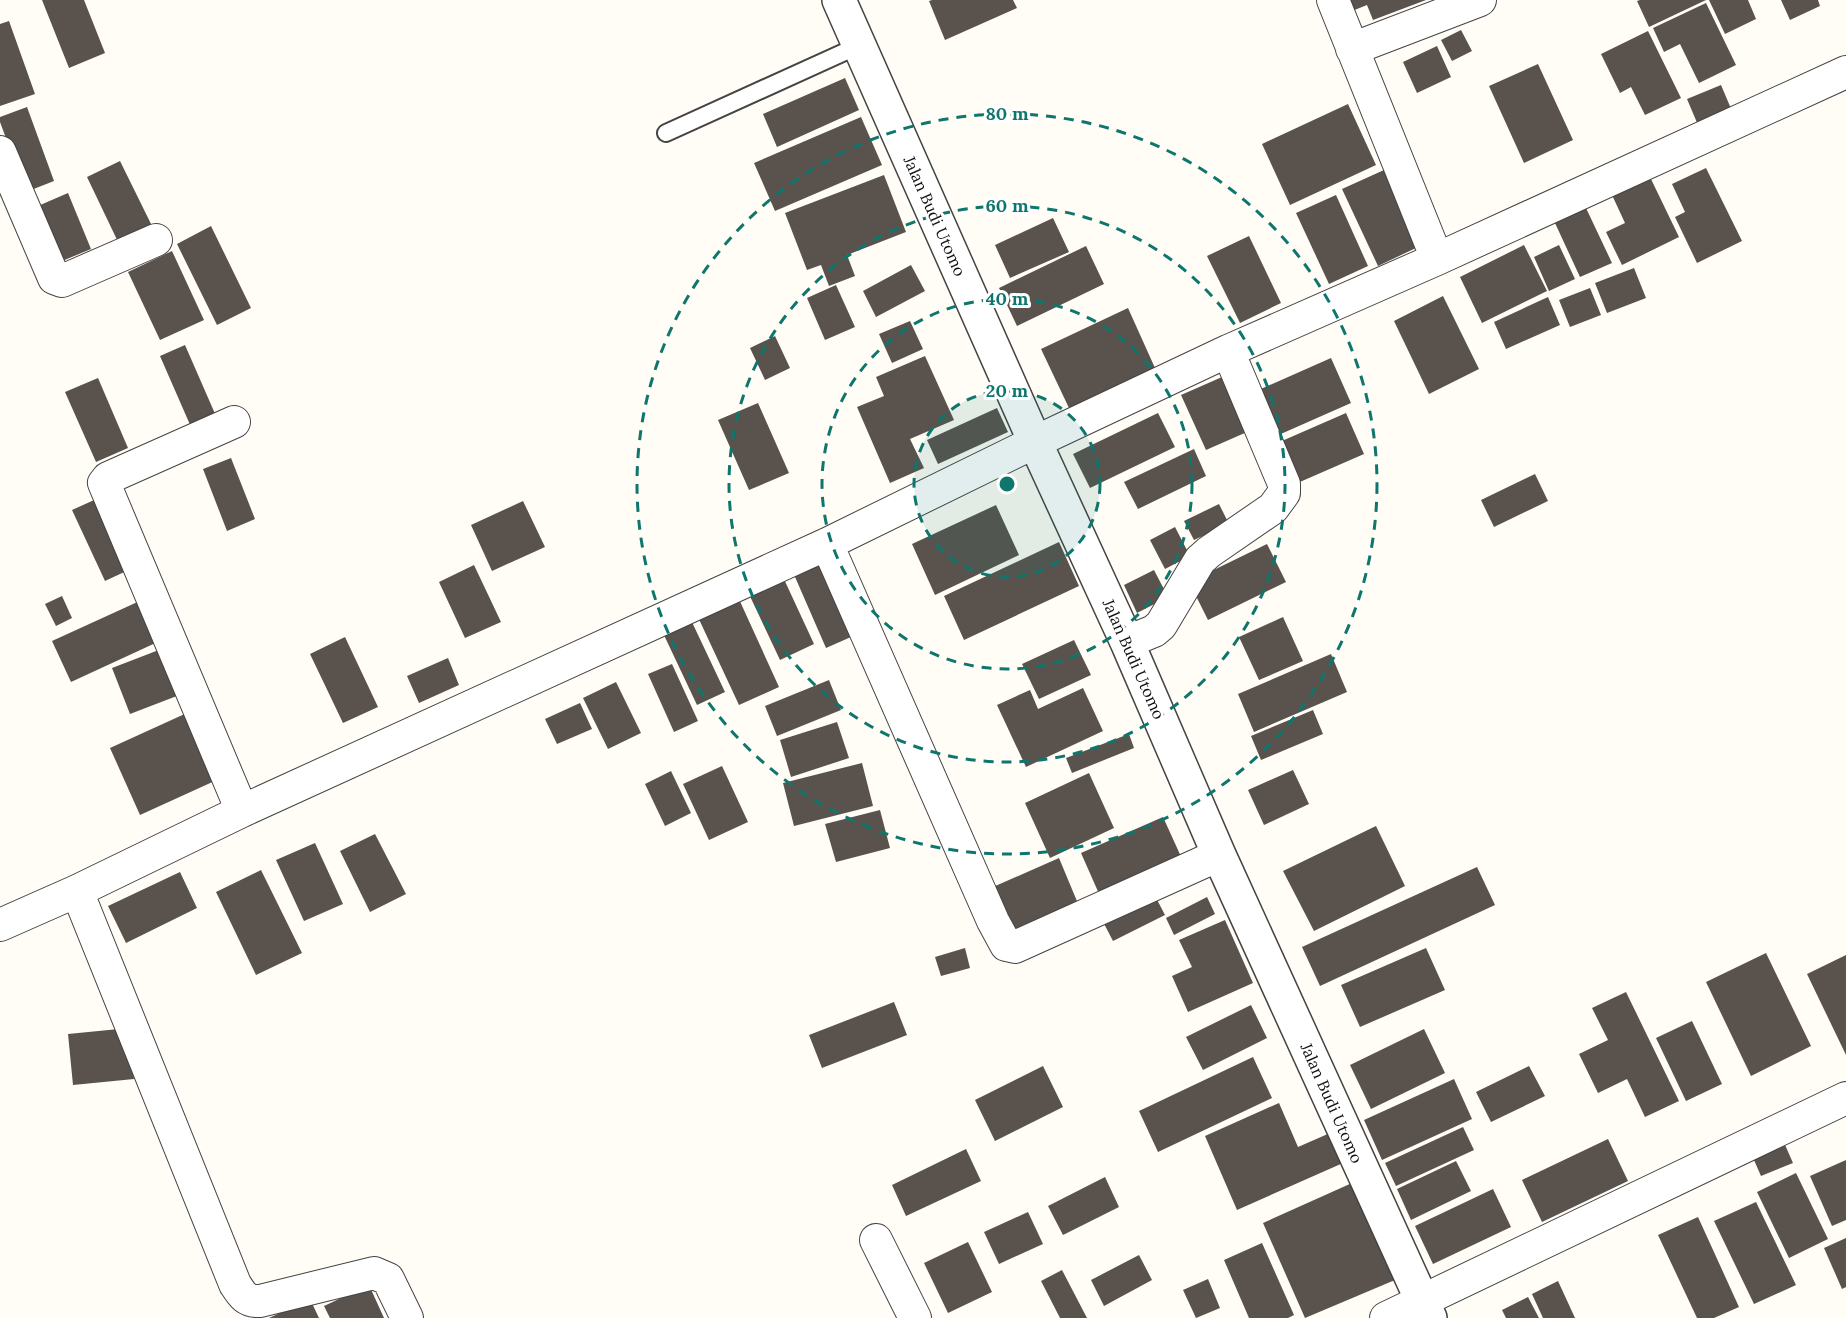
<svg xmlns="http://www.w3.org/2000/svg" width="1846" height="1318" font-family="Lora,serif">
<style>
.building{fill:#5a524d}
.lines{fill:none;stroke-linecap:round;stroke-linejoin:round}
.service-casing{stroke:#444;stroke-width:20}
.minor-casing{stroke:#444;stroke-width:34}
.tertiary-casing{stroke:#444;stroke-width:36}
.service{stroke:#fff;stroke-width:16}
.minor{stroke:#fff;stroke-width:32}
.tertiary{stroke:#fff;stroke-width:33}
.ring{fill:none;stroke:#0f766e;stroke-width:3;stroke-dasharray:10 8}
.labels{text-anchor:middle;stroke-width:6;stroke-linejoin:round;paint-order:stroke}
.street-label{font-size:16px;fill:#111;stroke:#fff}
.centre{fill:#0f766e;stroke:#fff;stroke-width:3}
.ring-label{font-size:18px;text-anchor:middle;font-weight:bold;fill:#0f766e;stroke:#fff;stroke-width:6;stroke-linejoin:round;paint-order:stroke}
</style>
<rect width="100%" height="100%" fill="#fffdf5"/>
<path class="building" d="M42,0h42l21,53 -36,15z
M932,0h81l4,8 -72,32 -16,-39z
M1347,0h79l-53,20 -6,-15 -15,6z
M1640,0h66l-57,27 -12,-26z
M1709,0h39l8,19 -31,15z
M1781,0h37l2,6 -30,14z
M1706,3l30,62 -37,18 -19,-39 -16,8 -11,-24z
M9,21l26,73 -35,12v-82z
M1461,30l11,21 -20,10 -11,-21z
M1648,31l33,67 -36,17 -14,-28 -11,6 -19,-39z
M1437,46l14,31 -34,16 -14,-31z
M1538,64l35,76 -49,23 -35,-77z
M845,78l14,32 -82,37 -14,-33z
M1721,85l11,26 -34,14 -11,-26z
M1348,104l28,61 -86,40 -28,-61z
M27,107l27,74 -28,11 -26,-70v-5z
M861,117l21,48 -107,46 -21,-48z
M120,161l34,69 -34,16 -33,-69z
M1706,168l36,73 -45,22 -22,-46 10,-5 -13,-28z
M1384,170l34,77 -40,19 -36,-77z
M884,175l22,57 -59,23 8,21 -26,10 -8,-21 -14,5 -22,-57z
M1650,177l29,60 -57,28 -16,-33 19,-9 -13,-28z
M68,193l23,56 -36,15 -24,-55z
M1336,195l32,71 -39,18 -33,-71z
M1586,208l26,55 -32,14 -25,-54z
M1053,218l16,34 -59,26 -15,-33z
M211,226l40,82 -34,17 -40,-81z
M1249,236l32,67 -41,20 -33,-67z
M1524,245l23,46 -65,32 -22,-46z
M1559,245l16,34 -26,12 -15,-34z
M1086,246l18,38 -87,42 -18,-38z
M172,251l32,69 -44,20 -32,-68z
M911,265l14,26 -49,26 -13,-26z
M1634,268l12,30 -39,15 -12,-30z
M836,285l19,42 -30,13 -18,-42z
M1590,288l11,27 -31,12 -11,-27z
M1443,296l36,73 -50,25 -35,-73z
M1548,297l12,28 -54,24 -12,-27z
M1128,308l27,60 -86,40 -28,-59z
M910,321l13,28 -31,14 -13,-29z
M775,336l15,32 -25,12 -15,-32z
M185,345l31,71 -25,11 -31,-71z
M925,356l29,64 -44,19 14,29 -34,15 -33,-76 27,-11 -8,-19z
M1331,358l20,45 -77,34 -20,-45z
M1222,377l25,55 -41,18 -25,-55z
M98,378l30,70 -32,14 -31,-70z
M758,403l31,70 -40,17 -31,-70z
M997,408l11,24 -70,32 -11,-24z
M1158,413l17,34 -85,41 -17,-34z
M1346,413l18,41 -71,31 -18,-41z
M1194,449l12,27 -68,33 -14,-27z
M231,458l24,61 -28,12 -24,-62z
M1535,474l13,27 -54,26 -13,-27z
M103,496l32,71 -30,14 -33,-71z
M523,501l22,46 -53,24 -21,-46z
M1219,504l10,20 -35,16 -10,-19z
M996,505l23,50 -84,40 -23,-51z
M1175,527l15,29 -25,13 -15,-29z
M1059,542l20,44 -115,54 -20,-44z
M1267,544l19,38 -78,38 -19,-38z
M825,555l35,78 -34,15 -34,-78z
M474,565l27,57 -36,16 -26,-56z
M1154,570l14,27 -31,16 -13,-28z
M783,577l31,67 -34,16 -32,-68z
M62,596l10,22 -16,8 -11,-22z
M738,597l41,90 -40,18 -42,-90z
M144,599l18,41 -91,42 -19,-41z
M1283,617l20,44 -44,19 -20,-43z
M691,620l34,72 -28,13 -34,-72z
M345,637l33,70 -35,16 -33,-69z
M1074,640l17,35 -52,24 -17,-35z
M164,648l18,46 -52,20 -18,-46z
M1331,654l16,38 -93,40 -16,-38z
M448,658l11,27 -40,18 -12,-27z
M672,664l26,57 -24,11 -26,-58z
M829,680l12,30 -64,26 -12,-30z
M616,682l25,51 -33,16 -25,-51z
M1083,688l20,43 -77,36 -29,-62 33,-15 8,19z
M580,703l12,26 -35,15 -12,-25z
M1313,710l10,24 -62,26 -10,-24z
M189,712l30,67 -79,36 -30,-67z
M837,722l12,36 -58,19 -11,-37z
M1129,734l5,14 -62,25 -6,-15z
M862,763l11,43 -79,20 -11,-43z
M722,766l26,56 -39,18 -26,-56z
M1293,770l16,34 -45,21 -16,-35z
M671,771l20,42 -26,13 -20,-42z
M1089,773l25,55 -64,30 -25,-55z
M880,810l10,38 -54,14 -11,-38z
M1163,817l20,44 -83,35 -19,-43z
M1376,826l29,60 -91,45 -31,-60z
M375,834l31,60 -36,18 -30,-61z
M315,843l28,61 -39,17 -28,-61z
M1059,858l20,48 -66,28 -20,-47z
M1477,867l18,38 -175,81 -18,-39z
M261,870l41,83 -46,22 -40,-83z
M180,872l17,36 -71,35 -18,-37z
M1153,892l12,23 -52,26 -12,-23z
M1207,897l8,17 -41,21 -8,-17z
M1225,920l28,63 -65,29 -16,-36 20,-9 -13,-27z
M965,948l5,20 -29,8 -6,-19z
M1426,948l19,42 -85,37 -19,-42z
M1766,953l45,93 -60,30 -45,-94z
M1846,955v100l-39,-81z
M1626,992l53,109 -34,16 -18,-38 -29,14 -19,-39 29,-14 -16,-32z
M894,1002l13,33 -85,33 -13,-33z
M1251,1005l16,33 -64,32 -17,-33z
M1692,1021l30,63 -36,17 -30,-63z
M129,1028l5,51 -61,6 -5,-51z
M1424,1029l21,44 -74,36 -21,-44z
M1253,1057l19,41 -114,54 -19,-41z
M1043,1066l20,41 -68,34 -20,-41z
M1529,1066l16,30 -54,26 -15,-30z
M1454,1079l18,40 -90,41 -18,-40z
M1279,1103l19,44 32,-14 13,30 -106,47 -32,-74z
M1463,1127l11,23 -78,36 -11,-23z
M1782,1138l11,25 -32,13 -11,-25z
M1608,1139l20,42 -86,41 -20,-42z
M966,1149l15,32 -75,35 -14,-31z
M1846,1160v60l-14,6 -22,-50z
M1456,1161l15,30 -60,29 -14,-31z
M1796,1173l32,66 -39,19 -32,-66z
M1105,1177l14,30 -56,28 -15,-29z
M1352,1183l43,97 -90,38 -42,-95z
M1493,1189l18,38 -78,37 -18,-38z
M1756,1202l40,83 -42,19 -40,-83z
M1028,1212l15,32 -44,20 -15,-32z
M1698,1217l41,90 -25,11h-17l-39,-83z
M1846,1238v49l-4,2 -18,-41z
M968,1242l24,50 -44,21 -24,-50z
M1262,1243l32,72 -6,3h-39l-25,-58z
M1139,1255l13,25 -48,26 -13,-26z
M1062,1270l25,48h-27l-19,-37z
M1208,1279l12,29 -24,10 -13,-28z
M1558,1281l17,37h-32l-11,-24z
M369,1285l15,33h-54l-6,-12z
M1528,1297l11,21h-33l-4,-8z
M310,1299l9,19h-50z"/>
<g class="lines">
<g class="service-casing">
<path id="service" d="M666,133l194,-88"/>
</g>
<g class="minor-casing">
<path id="minor" d="M1333,0l104,259
M1352,49l128,-49
M0,152l54,126 8,3 94,-41
M234,422l-126,56 -4,5 138,328
M827,544l166,377 13,24 9,2 204,-92
M1127,642l27,-11 7,-6 39,-65 9,-8 64,-44 11,-15v-9l-56,-133
M77,891l158,393c7,11 11,18 25,17l114,-28 14,6 19,39
M0,925l77,-34 165,-80 585,-267 208,-102 193,-91 209,-92 409,-187
M876,1240l39,78
M1386,1318l460,-220"/>
</g>
<g class="tertiary-casing">
<path id="tertiary" d="M839,0l196,442 92,200 92,213 211,463"/>
</g>
<use href="#service" class="service"/>
<use href="#minor" class="minor"/>
<use href="#tertiary" class="tertiary"/>
</g>
<circle cx="1007" cy="484" r="93" fill="#0f766e" fill-opacity=".12"/>
<g class="ring">
<circle cx="1007" cy="484" r="93"/>
<circle cx="1007" cy="484" r="185"/>
<circle cx="1007" cy="484" r="278"/>
<circle cx="1007" cy="484" r="370"/>
</g>
<g class="labels">
<g class="street-label">
<text transform="translate(935 216) rotate(66)" y="6">Jalan Budi Utomo</text>
<text transform="translate(1134 659) rotate(66)" y="6">Jalan Budi Utomo</text>
<text transform="translate(1332 1103) rotate(66)" y="6">Jalan Budi Utomo</text>
</g>
</g>
<circle cx="1007" cy="484" r="9" class="centre"/>
<g class="ring-label">
<text x="1007" y="120">80 m</text>
<text x="1007" y="212">60 m</text>
<text x="1007" y="305">40 m</text>
<text x="1007" y="397">20 m</text>
</g>
</svg>
